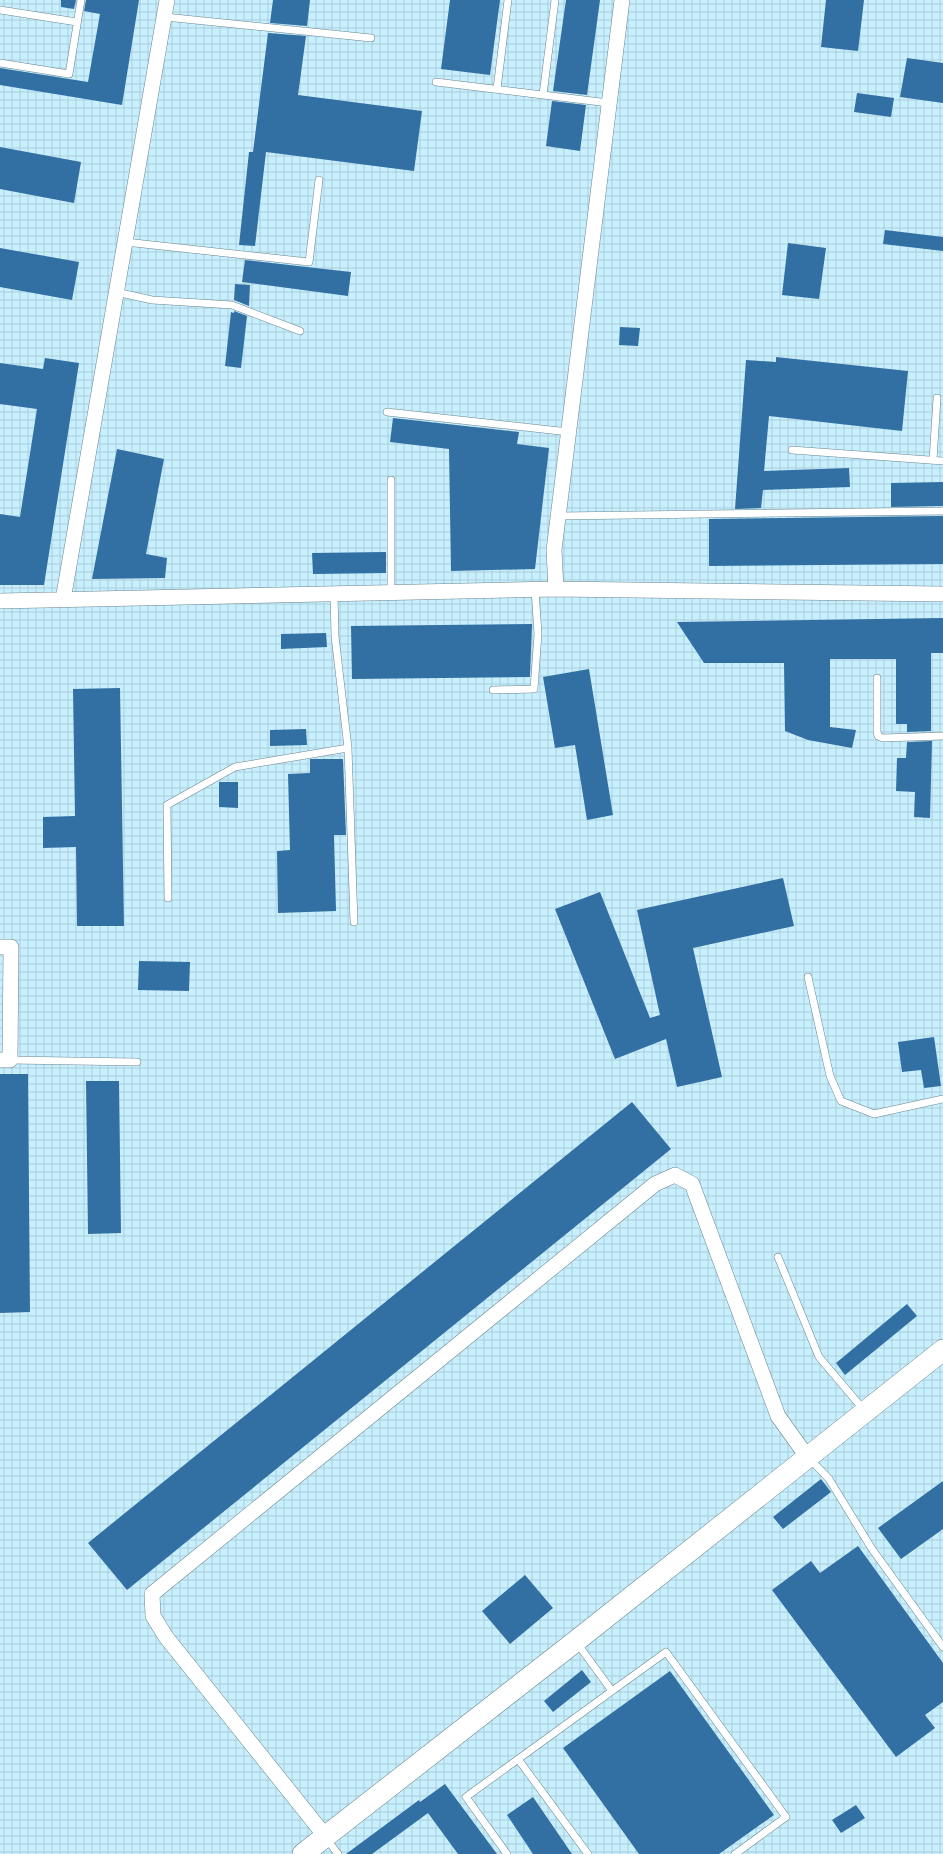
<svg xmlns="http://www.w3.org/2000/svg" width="943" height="1854" font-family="'Zilla Slab',serif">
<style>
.industrial{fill:url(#industrial-grid)}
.building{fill:#326fa3}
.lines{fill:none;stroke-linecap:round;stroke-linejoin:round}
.lane-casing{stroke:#6a8690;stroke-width:8}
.street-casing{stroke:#6a8690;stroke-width:16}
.secondary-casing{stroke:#6a8690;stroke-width:22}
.lane{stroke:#fff;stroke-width:7}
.street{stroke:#fff;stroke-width:15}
.secondary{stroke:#fff;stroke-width:21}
</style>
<defs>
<pattern id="industrial-grid" width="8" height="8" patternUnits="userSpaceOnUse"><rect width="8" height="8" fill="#c8effe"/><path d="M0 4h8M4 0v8" fill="none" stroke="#abcdda"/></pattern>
</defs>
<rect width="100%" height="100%" fill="#ebf7fc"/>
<path class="industrial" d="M0,0h943v1854h-943z"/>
<path class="building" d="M61,0h15l-2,9 -13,-2z
M86,0h53l-17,105 -122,-20v-17l88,14 12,-68 -16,-3z
M273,0h37l-3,26 -37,-3z
M450,0h50l-10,75 -49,-6z
M566,0h34l-13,95 -34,-4z
M826,0h38l-6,51 -37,-4z
M268,33l38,3 -8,59 124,16 -8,60 -148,-19 -11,94 -16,-1 10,-93h4z
M907,58l36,5v40l-43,-6z
M857,93l37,5 -3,19 -37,-5z
M552,101l34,4 -6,46 -34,-5z
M0,147l81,15 -7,41 -74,-14z
M885,230l58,7v14l-60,-7z
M788,243l38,5 -7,51 -37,-4z
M0,248l79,14 -7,38 -72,-13z
M245,260l106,12 -3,24 -106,-14z
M235,284l15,1 -1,21 -15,-6z
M234,311l13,5 -6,52 -16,-2 6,-54 3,1z
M620,327l20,1 -2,18 -19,-1z
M776,357l132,14 -6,60 -133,-15 -5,55 85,-3 1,19 -87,3 -2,18 -26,1 11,-149 30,2z
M45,358l34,5 -35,222h-44v-71l20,3 17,-108 -37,-5v-41l43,6z
M393,418l126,14 -2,12 32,4 -14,121 -84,2 -2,-122 -59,-7z
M117,449l47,10 -18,95 21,4 -2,20 -73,1z
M943,482v24l-52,1v-24z
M943,516v48l-234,2v-47z
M386,552v21l-73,1 -1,-21z
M943,618v35h-12v78l-24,1v-8h-11v-65h-66v68l26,3 -4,18 -44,-8 -23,-9 -1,-68h-80l-27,-41z
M532,624l-2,53 -178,2 -1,-53z
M326,633l1,14 -46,2v-15z
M589,669l24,146 -26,5 -12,-75 -20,3 -12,-71z
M120,688l4,238h-47l-1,-79 -33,1v-31l32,-1 -2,-127z
M306,729l1,16 -37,1v-16z
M932,741l-2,77 -16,-1 1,-25 -19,-1 1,-33h9l1,-16z
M310,759h33l3,76h-12l2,76 -58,2 -1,-62 13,-1 -2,-76 22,-1z
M219,782h19v26l-19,-1z
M783,878l11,48 -101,22 29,129 -45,10 -11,-48 -51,20 -60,-150 45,-17 50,126 10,-3 -23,-105z
M139,961l51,1 -1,29 -51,-1z
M934,1037l7,49 -17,2 -3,-18 -19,2 -4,-30z
M0,1074h28l2,238 -30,1z
M86,1081h33l2,152 -33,1z
M632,1102l39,47 -544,441 -39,-47z
M907,1304l10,12 -72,59 -9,-12z
M821,1479l10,13 -48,37 -10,-12z
M943,1481v48l-42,30 -23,-31z
M858,1546l85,117v39l-18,13 10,13 -39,29 -124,-167 39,-29 9,12z
M525,1575l28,33 -43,36 -28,-33z
M582,1670l9,12 -38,30 -9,-11z
M670,1671l104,144 -55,39h-80l-76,-106z
M445,1784l52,70h-39l-30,-41 -56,41h-26l73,-54 1,2z
M533,1797l39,57h-39l-26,-39z
M856,1805l9,13 -24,15 -9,-13z"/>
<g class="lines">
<g class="lane-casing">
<path id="lane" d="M0,10l77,12
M165,17l206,21
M0,63l69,11 12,-74
M436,82l173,21
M497,89l11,-89
M543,95l12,-95
M125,242l184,20 10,-82
M116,292l36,8 80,5 68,26
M387,412l182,20
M792,450l151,11
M933,460l4,-62
M391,480v113
M559,516l384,-5
M877,678v53l1,5 5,2 60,-2
M493,690l41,-1 4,-55 -3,-44
M348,748l6,174
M168,898l-1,-93 68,-38 113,-19 -13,-112 -1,-42
M808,977l22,99 11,25 33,13 69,-15
M10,1060l127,2
M778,1257l41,100 45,53
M809,1458l20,21 43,70 71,98
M612,1691l54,-39 120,165 -51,37
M518,1759l70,95
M326,1838l12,16
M507,1854l-41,-57 146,-106 -35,-48"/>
</g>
<g class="street-casing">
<path id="street" d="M556,589l-2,-39 68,-550
M63,600l104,-600
M0,601l556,-12 387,5
M0,947h11l-1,113h-10
M326,1837l-160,-200 -13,-21 -1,-22 503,-410 20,-9 17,9 86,232 30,42"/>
</g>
<g class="secondary-casing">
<path id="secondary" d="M303,1854l273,-213 367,-291"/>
</g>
<use href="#lane" class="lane"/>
<use href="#street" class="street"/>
<use href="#secondary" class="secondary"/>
</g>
</svg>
